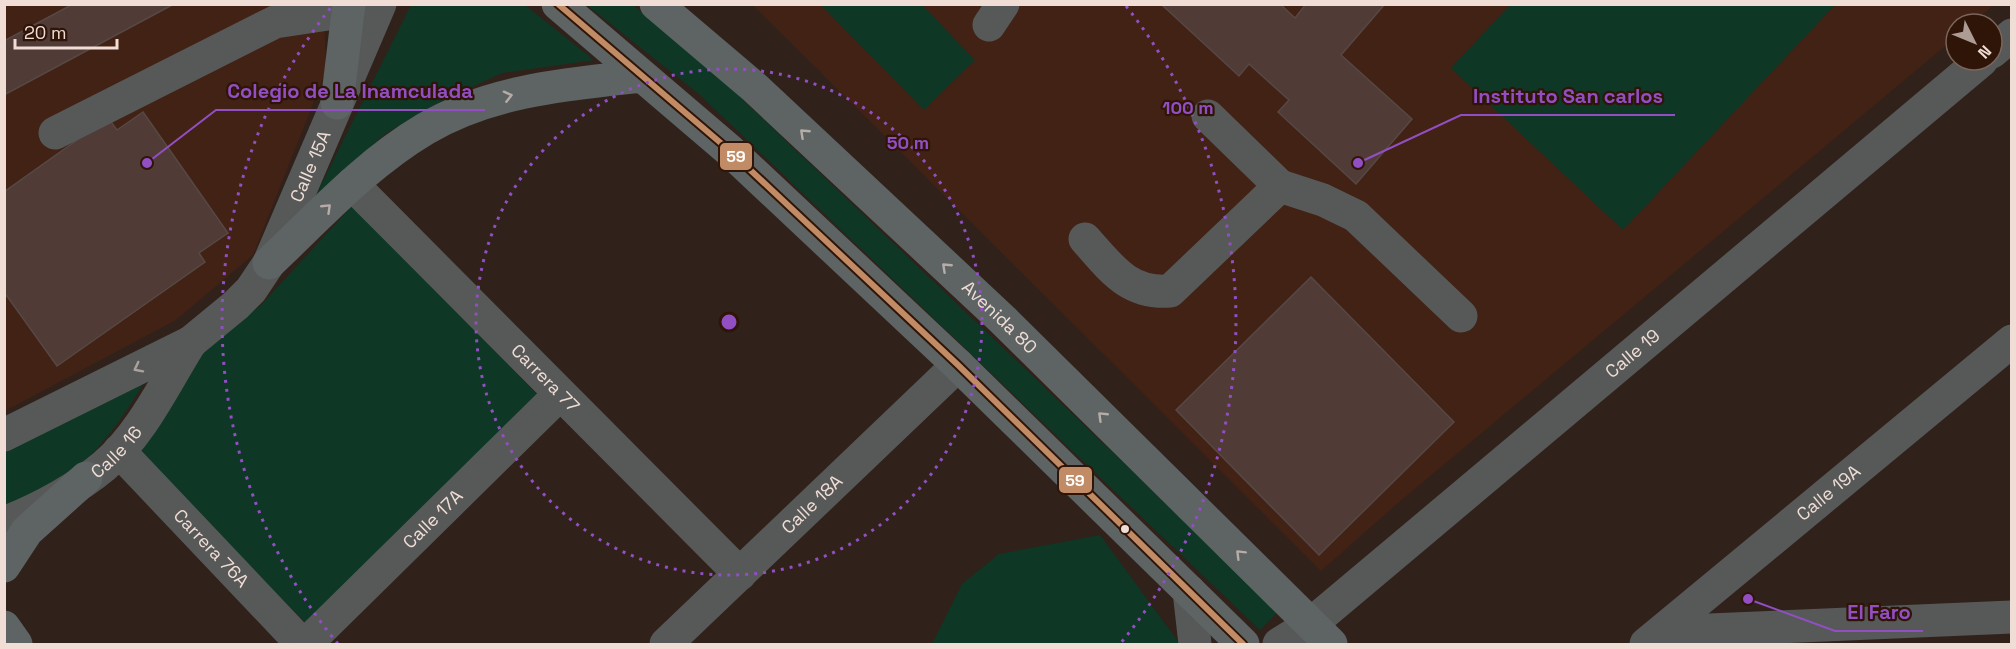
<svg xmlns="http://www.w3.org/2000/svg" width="2016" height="649" font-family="'Space Grotesk',sans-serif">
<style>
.built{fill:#412214}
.green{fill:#0e3726}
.building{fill:#513b37;stroke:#564844;stroke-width:1.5}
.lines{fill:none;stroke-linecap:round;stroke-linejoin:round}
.minor{stroke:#575959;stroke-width:33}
.major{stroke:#5e6364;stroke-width:33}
.bus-1-casing{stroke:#2f1508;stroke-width:10}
.bus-1{stroke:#c18c65;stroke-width:6}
.oneway{stroke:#b6aca8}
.oneway2{stroke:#aba29d}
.ring{fill:none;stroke:#924fc3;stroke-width:3;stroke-dasharray:3 6}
.bus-dot{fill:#f0ddd5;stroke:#2f1508;stroke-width:2}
.labels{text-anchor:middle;stroke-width:4.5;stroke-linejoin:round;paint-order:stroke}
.street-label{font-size:18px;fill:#f0ddd5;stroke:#2f1508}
.centre{fill:#924fc3;stroke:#2f1508;stroke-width:3}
.ring-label{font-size:18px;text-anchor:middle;font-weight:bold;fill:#924fc3;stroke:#2f1508;stroke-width:4.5;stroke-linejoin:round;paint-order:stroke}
.leader{fill:none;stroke:#924fc3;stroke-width:2}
.callout-dot{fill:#924fc3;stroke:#2f1508;stroke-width:2}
.callout-label{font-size:20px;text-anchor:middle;font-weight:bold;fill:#924fc3;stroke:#2f1508;stroke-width:4.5;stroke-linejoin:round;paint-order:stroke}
.line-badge{stroke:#2f1508;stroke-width:2}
.badge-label{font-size:16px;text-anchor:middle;font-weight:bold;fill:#fff}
</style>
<rect width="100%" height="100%" fill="#30221b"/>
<path class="built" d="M5,5h319l2,66 -73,184 -77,65 -171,91z
M753,5h1241l-23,19h-15v13l-558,466 -77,68z"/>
<path class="green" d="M411,5h114l69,55 -92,13 -58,27 -59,34 -72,67z
M587,5h46l83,69 563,537 -19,19 -560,-535z
M821,5h101l53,55 -51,50z
M1510,5v-1l325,1 -212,225 -172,-162z
M354,204l187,194 -233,227 -171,-171 60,-105 63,-43z
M149,375c-24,39 -48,77 -86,104 -17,12 -40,20 -58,29v-63z
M1100,535l80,109h-248l30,-60 37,-30z"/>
<path class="building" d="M73,4h101l-170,91v-54z
M1161,4h119l15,14 11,-14h79l-44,51 71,64 -56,65 -78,-72 11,-12 -40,-36 -10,12z
M143,112l85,121 -29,20 6,9 -148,104 -53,-74v-100l104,-74 9,12z
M1311,277l143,145 -135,133 -143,-145z"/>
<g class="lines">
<g class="minor">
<path d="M989,25l14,-21"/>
<path d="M1992,52l20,-17"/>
<path d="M1208,116l72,70"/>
<path d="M55,133l220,-111 73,-11"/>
<path id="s1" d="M352,184l388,390"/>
<path d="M1085,239c26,29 43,55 85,52l110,-105 43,14 33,16 105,100"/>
<path id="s2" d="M4,435l187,-93 45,-37 15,-15 18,-27 111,-259"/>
<path id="s3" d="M119,451l183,193"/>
<path id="s4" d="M4,523c35,-14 71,-33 100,-57 38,-32 61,-83 87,-124"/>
<path d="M1189,591l6,53"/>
<path d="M1662,632l350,-15"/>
<path id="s5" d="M306,644l254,-250"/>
<path id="s6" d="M666,644l292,-279"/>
<path id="s7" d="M1279,644l32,-20 671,-564"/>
<path id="s8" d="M1646,644l366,-303"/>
</g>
<g class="major">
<path d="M558,4l171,146 229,215 285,279"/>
<path id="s9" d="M656,4l99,84 248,232 328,324"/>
<path d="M337,103l12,-99"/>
<path d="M269,263c50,-47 97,-99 156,-134 66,-39 143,-45 217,-53"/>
<path d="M4,566l23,-35 59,-53"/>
<path d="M4,627l12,17"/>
</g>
<g class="bus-1-casing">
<path id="bus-1" d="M558,4l171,146 229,215 285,279"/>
</g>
<use href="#bus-1" class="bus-1"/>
</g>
<defs><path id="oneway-chevron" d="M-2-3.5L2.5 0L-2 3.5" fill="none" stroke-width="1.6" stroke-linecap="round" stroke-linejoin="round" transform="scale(1.5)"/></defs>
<g class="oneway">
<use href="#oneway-chevron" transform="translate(508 96) rotate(-14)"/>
<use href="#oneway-chevron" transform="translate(804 133) rotate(-137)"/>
<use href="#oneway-chevron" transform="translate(327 208) rotate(-44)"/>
<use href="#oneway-chevron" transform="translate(946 267) rotate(-137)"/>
<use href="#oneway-chevron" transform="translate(1102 416) rotate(-136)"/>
<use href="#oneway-chevron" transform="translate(1240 554) rotate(-135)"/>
</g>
<use class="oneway2" href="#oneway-chevron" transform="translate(138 368) rotate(153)"/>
<g class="ring">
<circle cx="729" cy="322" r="253"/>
<path d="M338 644A507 507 0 0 1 332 6M1126 6A507 507 0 0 1 1120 644"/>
</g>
<circle class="bus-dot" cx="1125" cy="529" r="5"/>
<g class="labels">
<g class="street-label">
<text dy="6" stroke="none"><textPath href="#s2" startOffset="426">Calle 15A</textPath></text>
<text dy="6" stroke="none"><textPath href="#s9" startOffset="465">Avenida 80</textPath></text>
<text dy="6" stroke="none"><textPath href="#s7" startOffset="458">Calle 19</textPath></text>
<text dy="6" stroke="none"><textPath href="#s1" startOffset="274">Carrera 77</textPath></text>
<text dy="6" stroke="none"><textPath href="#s4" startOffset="134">Calle 16</textPath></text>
<text dy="6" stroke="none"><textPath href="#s8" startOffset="237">Calle 19A</textPath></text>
<text dy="6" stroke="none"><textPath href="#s6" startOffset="202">Calle 18A</textPath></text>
<text dy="6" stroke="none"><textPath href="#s5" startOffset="178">Calle 17A</textPath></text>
<text dy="6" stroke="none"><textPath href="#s3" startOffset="134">Carrera 76A</textPath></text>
</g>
</g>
<circle cx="729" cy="322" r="9" class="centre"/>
<g class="ring-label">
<text x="1188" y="114">100 m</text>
<text x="908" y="149">50 m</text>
</g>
<path class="leader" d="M147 163L216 110H485M1358 163L1461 115H1675M1748 599L1835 631H1923"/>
<g class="callout-dot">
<circle cx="147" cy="163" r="6"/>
<circle cx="1358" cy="163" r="6"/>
<circle cx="1748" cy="599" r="6"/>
</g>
<g class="callout-label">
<text x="350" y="98">Colegio de La Inamculada</text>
<text x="1568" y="103">Instituto San carlos</text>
<text x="1879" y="619">El Faro</text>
</g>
<g class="line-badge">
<rect x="719" y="142" width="34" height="29" rx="6" fill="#c18c65"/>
<rect x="1058" y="466" width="35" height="28" rx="6" fill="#c18c65"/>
</g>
<g class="badge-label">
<text x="736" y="162">59</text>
<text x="1075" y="486">59</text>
</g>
<rect width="2016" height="649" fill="none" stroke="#f0ddd5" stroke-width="12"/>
<g transform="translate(1974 42) rotate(133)"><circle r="28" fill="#2f1508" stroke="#7c655a" stroke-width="1.5"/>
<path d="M0-4.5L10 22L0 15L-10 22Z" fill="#ad9c94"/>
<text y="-9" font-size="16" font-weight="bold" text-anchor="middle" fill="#f0ddd5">N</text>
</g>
<path d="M15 39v9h102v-9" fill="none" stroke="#f0ddd5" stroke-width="3"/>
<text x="24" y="39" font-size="18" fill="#f0ddd5" stroke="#2f1508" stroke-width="4.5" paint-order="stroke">20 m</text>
</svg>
